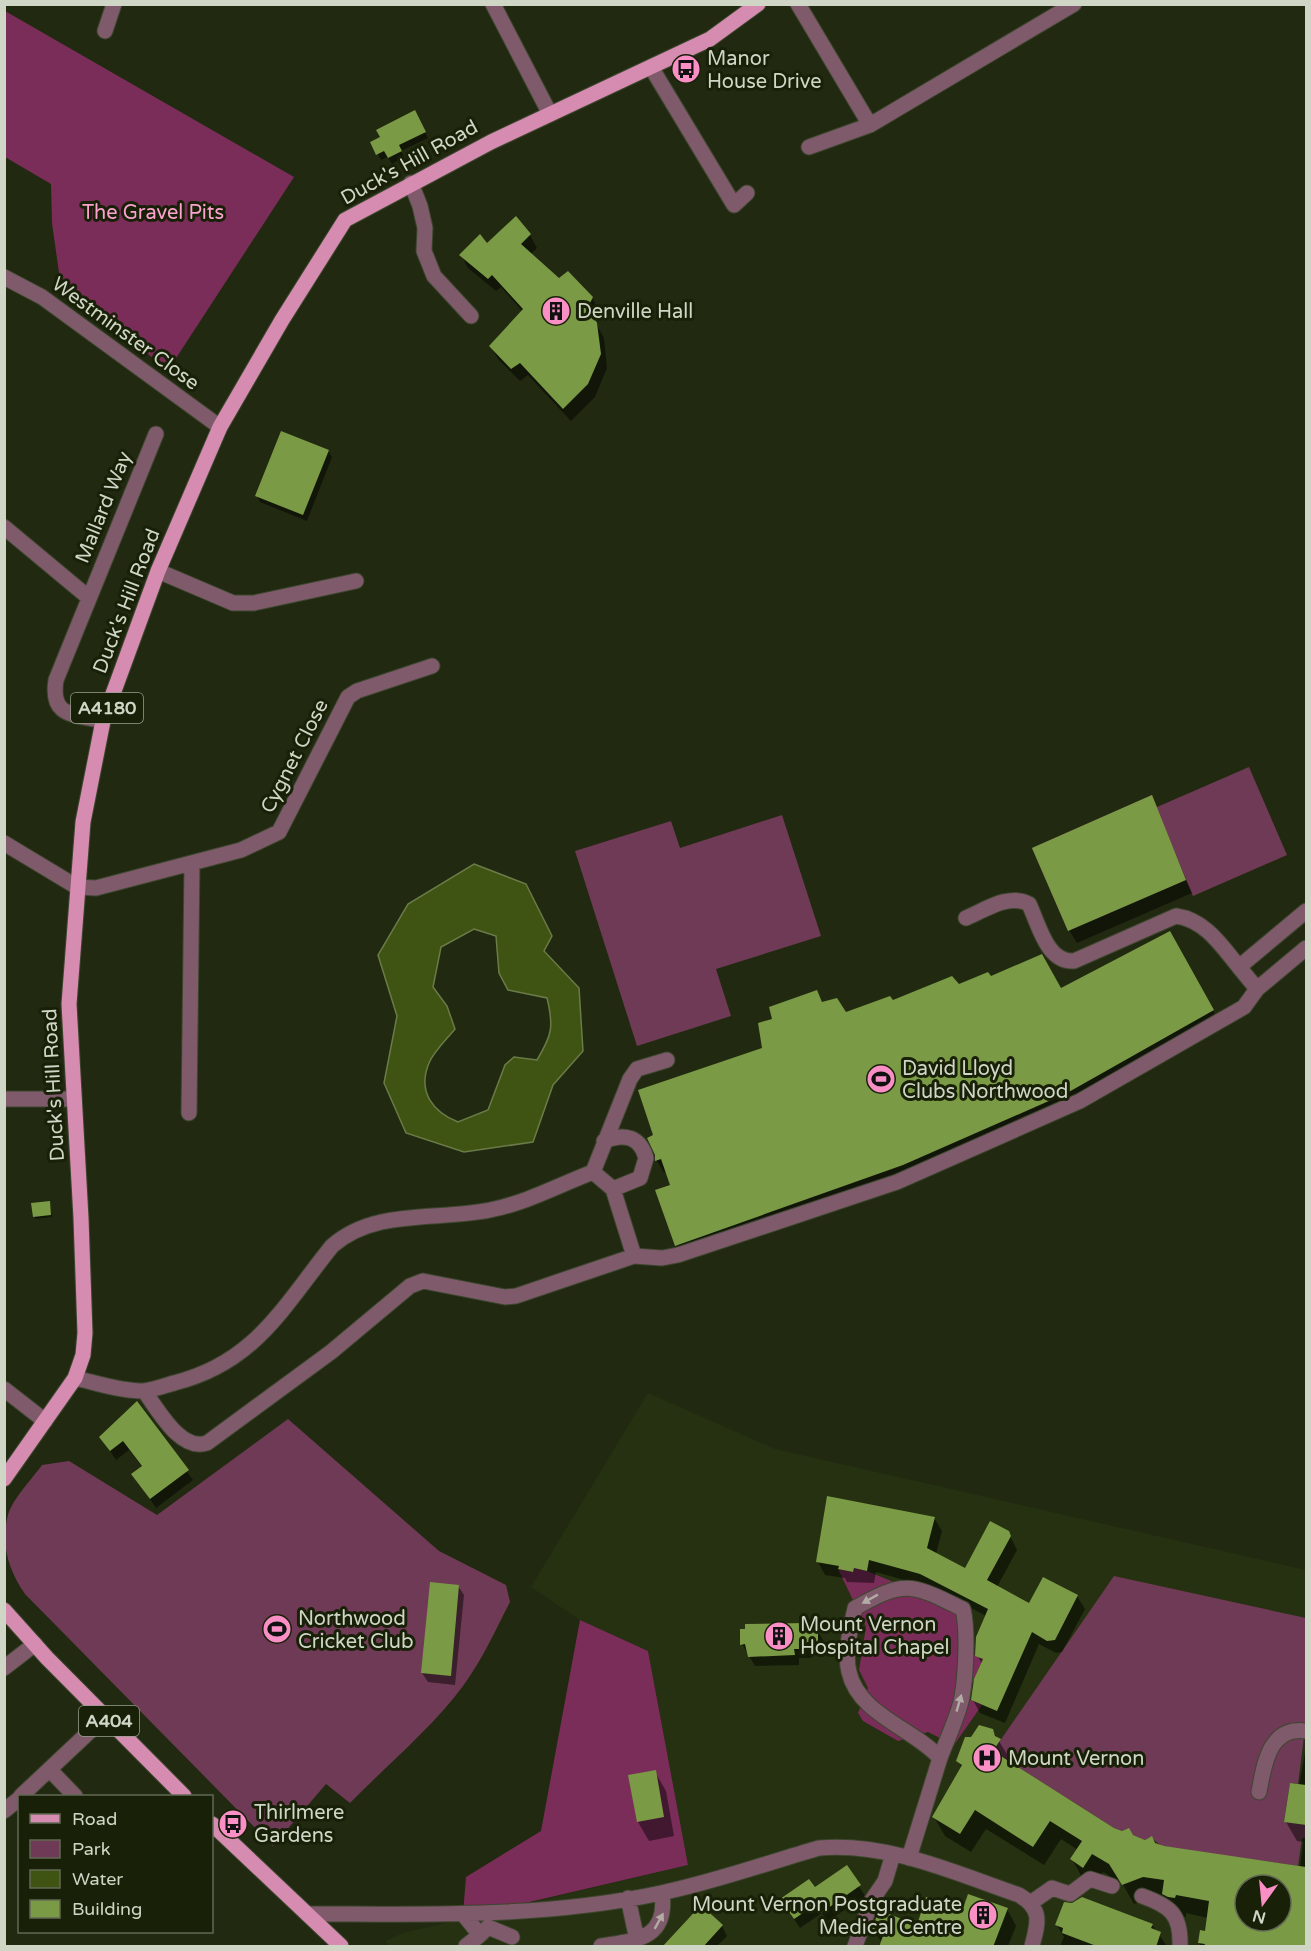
<svg xmlns="http://www.w3.org/2000/svg" width="1311" height="1951" font-family="'Varela Round',sans-serif">
<style>
.built{fill:#253110;fill-rule:evenodd}
.green{fill:#6f3a55}
.forest{fill:#7a2d58}
.water{fill:#3f5412;stroke:#6a7b48;stroke-width:1.5;fill-rule:evenodd}
.shadow{fill:#0007;fill-rule:evenodd}
.building{fill:#7b9a45;fill-rule:evenodd}
.lines{fill:none;stroke-linecap:round;stroke-linejoin:round}
.minor-casing{stroke:#3d462e;stroke-width:17}
.major-casing{stroke:#3d462e;stroke-width:17}
.minor{stroke:#7e5a6b;stroke-width:15}
.major{stroke:#d68cb0;stroke-width:15}
.oneway{fill:#b3aba6}
.labels{text-anchor:middle;stroke-width:6;stroke-linejoin:round;paint-order:stroke}
.shield{fill:#182008;stroke:#989f8d;stroke-width:1.5}
.shield-label{font-size:18px;font-weight:bold;fill:#cfd6c6}
.poi-label{font-size:20px;fill:#cfd6c6;stroke:#182008;text-anchor:start}
.street-label{font-size:20px;fill:#cfd6c6;stroke:#182008}
.park-label{font-size:20px;fill:#fba2ce;stroke:#182008}
</style>
<rect width="100%" height="100%" fill="#212a11"/>
<path class="built" d="M648,1393l127,56 531,121v376h-916l-5,-5 18,-8 285,-68 -40,-214 -68,-31 -49,-33zM1245,1885h36v36h-36z"/>
<path class="green" d="M1249,767l38,88 -94,41 -7,-16 -118,51 -36,-83 120,-53 5,12z
M782,815l39,121 -105,33 15,47 -94,30 -62,-195 96,-30 9,27z
M288,1419l151,132 67,34 4,17c-15,29 -28,58 -47,84 -32,43 -76,79 -113,117l-24,-19 -53,62 -248,-252c-16,-23 -25,-50 -17,-79 5,-17 24,-36 34,-50l27,-4 88,54z
M1114,1576l192,42v103l-8,63 -8,-1 -6,38 22,4v13h-4l-4,28 -135,-19 -13,-10 -5,3 -12,-5 -6,-6 -5,2 -8,-3 -121,-77z"/>
<path class="forest" d="M5,11l289,166 -125,192 -107,-75 -10,-71 -1,-39 -46,-27z
M854,1568l13,3 87,36 15,46 14,6 -17,39 16,7 -28,40 -26,-13 -30,9 -35,-20 -5,-8 10,-25 -9,-18 7,-43 -28,-58 15,3z
M580,1620l68,31 40,214 -210,49h-15l3,-37 75,-46z"/>
<path class="water" d="M474,864l52,20 26,52 -8,15 35,37 4,63 -30,34 -20,57 -69,10 -58,-19 -22,-50 13,-67 -19,-61 30,-51zM474,929l22,7 3,37 9,17 39,8c7,29 5,37 -10,62l-23,-3 -9,8 -17,45 -30,12c-25,-10 -41,-30 -29,-59 5,-12 18,-24 26,-34l-8,-23 -14,-19 8,-40z"/>
<path class="shadow" d="M418,118l10,20 -27,13 3,6 -12,7 -4,-7 -7,3 -9,-18z
M530,235l7,13 -6,6 28,26 33,18 7,13 -5,9 10,18 3,30 -12,29 -24,24 -43,-46 -8,6 -22,-22 -7,-13 32,-34 -22,-25 -5,4 -28,-23 -7,-13z
M328,451l4,6 -25,64 -47,-19 -3,-6z
M1151,797l41,96 -115,50 -8,-13z
M1169,933l51,90 -310,154 -226,81 -7,-13 -5,-59 -5,-14 -3,1 -7,-12v-7l106,-105 10,-29 44,-28 6,11 22,11 145,-36 71,12z
M49,1202l3,15 -16,2 -2,-3z
M136,1403l57,77 -37,28 -23,-34 9,-7 -13,-17 -13,10 -15,-23z
M934,1518l8,13 -6,23 29,16 43,-38 9,18 -20,37 33,18 47,-9 8,13 -23,43 -6,1 -17,-9 -34,79 -25,-10 -7,-13 9,-36 -5,-9 9,-39 -50,-27 -60,-17 -2,11 -27,-1 -2,-4 -20,-3 -7,-13z
M458,1586l6,9 -9,90 -27,-3 -6,-9z
M805,1624l4,7 8,-1 6,10v11l-12,1v6h-12v7l-44,1 -13,-22z
M992,1730l18,29 -2,4 106,66 41,16 145,23 3,-26 -6,-1 -11,-19 13,-36 7,-39v199h-105l-2,-3 7,-10 2,-15 -22,-5v4l-6,-1 -5,-3 -9,-16 -12,-1 -20,8 -12,-21 -19,-11 -8,14 -12,-7 -11,-20 6,-9 -17,-11 -17,26 -58,-36 -15,23 -26,-16 -11,-19 28,-49 -4,-7zM1245,1885h36v36h-36z
M655,1772l11,19 8,45 -25,5 -11,-19z
M847,1867l18,29 -37,25 -6,-8 -22,15 -13,-19z
M1007,1909l9,17 -8,20h-127l1,-3 -9,-15 45,-1 45,-14z
M1057,1925h95l15,21h-107l4,-9z
M722,1926l5,10 -10,10h-53z"/>
<path class="building" d="M415,110l11,22 -27,13 3,6 -14,7 -4,-7 -8,4 -6,-13 10,-5 -4,-7z
M516,216l15,18 -10,10 38,34 9,-7 25,26 -5,10 9,16 4,31 -13,30 -25,25 -43,-46 -9,6 -22,-23 34,-37 -31,-34 -4,4 -29,-24 21,-21 7,9z
M281,431l48,19 -26,65 -48,-19z
M1152,795l34,85 -118,51 -36,-83z
M1170,931l44,79 -147,83 -164,72 -228,81 -20,-56 15,-5 -9,-26 -6,2v-6l-8,-17 6,-3 -15,-45 124,-42 -4,-25 14,-4 -3,-12 48,-17 5,12 15,-4 9,14 44,-16 3,4 59,-24 7,8 29,-12 3,4 51,-22 19,34z
M50,1201l1,14 -18,2 -2,-14z
M137,1401l52,69 -39,29 -19,-25 11,-8 -19,-25 -13,10 -11,-14z
M827,1496l108,21 -8,31 38,20 25,-47 19,10 2,5 -24,44 42,23 14,-26 35,18 -23,45 -8,1 -15,-9 -35,79 -26,-11 3,-21 9,-20 -8,-3 1,-19 12,-28 -68,-35 -51,-14 -2,11 -13,-3 -1,4 -15,-3 1,-3 -23,-4z
M430,1582l29,3 -8,91 -30,-3z
M806,1623l1,6h11v13h-11v7h-13l1,6 -47,2 -3,-13 -5,1v-16h5v-5z
M979,1725l14,4 2,7 6,3 -8,12 121,77 8,3 7,-3 4,7 12,5 7,-4 3,7 9,3 142,21v80h-102l1,-3 -7,-1 2,-13 5,1 4,-30 -33,-6 -1,3 -7,-1 -6,-3 2,-14 -21,-3 -21,8 -13,-21 -17,-10 -9,14 -13,-9 12,-18 -32,-20 -17,26 -58,-37 -15,24 -28,-17 30,-52 -6,-4 9,-24h6zM1245,1885h36v36h-36z
M656,1770l8,47 -27,5 -9,-47z
M1290,1783l16,2v40l-22,-3z
M847,1865l14,20 -40,28 -6,-8 -21,14 -14,-20 29,-20 6,8z
M968,1894l40,14 -15,39h-114l5,-14 -12,-4 7,-19 38,15 9,-28 36,14z
M1082,1897l71,27 -2,4 10,4 -5,15h-57l-37,-14 1,-5 -8,-3 9,-23 8,1z
M701,1905l22,20 -20,22h-41z"/>
<g class="lines">
<g class="minor-casing">
<path id="minor" d="M493,4l57,110
M798,4l72,121
M105,31l9,-27
M651,67l83,138 13,-12
M809,147l61,-22 204,-121
M411,183l9,23 5,22 -1,23 10,25 37,40
M4,277l38,20 178,130
M4,527l84,70
M158,571l75,32h21l102,-22
M103,721c-30,-7 -53,-4 -47,-41l100,-246
M4,843l73,44 19,1 145,-38 38,-18 69,-135 9,-6 75,-25
M966,918c19,-8 43,-25 63,-14 10,21 18,59 45,57l102,-45c29,4 45,29 63,51
M1257,989l-18,-22 67,-56
M4,1099h70
M189,1113l3,-250
M604,1141c20,-8 36,-5 42,17l-6,20 -27,11
M593,1172l20,17 21,67
M75,1378c22,5 45,13 68,13 10,-1 21,-5 31,-8 81,-20 109,-76 158,-137 43,-38 105,-25 158,-36 36,-7 69,-25 103,-38l37,-93 7,-10 30,-9
M4,1389l41,32
M144,1391c14,18 36,61 63,52l124,-91 79,-66 13,-5 82,16 11,-1 118,-40 28,2 16,-3 219,-73 183,-81 164,-94 13,-18 49,-41
M4,1668l31,-24
M50,1770l25,26
M1259,1792c5,-27 10,-66 47,-61
M21,1796l84,-79
M4,1811l16,-13
M909,1858l31,-100c-27,-30 -81,-43 -91,-86 -5,-20 2,-45 6,-64 51,-29 56,-24 108,1 5,21 3,65 -1,88 -4,20 -15,42 -22,61
M1142,1896c28,10 39,18 38,50
M628,1898l9,42
M1032,1902l20,-14 18,6 20,-15 22,7
M307,1914c118,0 238,4 354,-21 53,-11 106,-30 158,-45 69,-6 136,25 200,47 24,14 19,28 13,51
M463,1914l17,21 -14,11
M480,1935l8,-8 24,10
M601,1946c36,-6 67,-7 61,-53
M855,1946l17,-46 13,-19 8,-27"/>
</g>
<g class="major-casing">
<path id="major" d="M4,1479l71,-101 8,-23 2,-22 -4,-115 -12,-214 14,-182 20,-101 55,-150 62,-144 62,-107 63,-100 146,-78 219,-103 48,-35
M4,1610l43,48 137,138
M212,1824l129,122"/>
</g>
<use href="#minor" class="minor"/>
<use href="#major" class="major"/>
</g>
<defs><path id="oneway-solid" d="M-6-.8H1V-3.2L6.5 0L1 3.2V.8H-6Z" transform="scale(1.5)"/></defs>
<g class="oneway">
<use href="#oneway-solid" transform="translate(870 1599) rotate(151)"/>
<use href="#oneway-solid" transform="translate(959 1703) rotate(-74)"/>
<use href="#oneway-solid" transform="translate(659 1921) rotate(-61)"/>
</g>
<defs>
<g id="bus-disc" transform="scale(1.5)"><circle r="9.5" fill="#fa8fc6" stroke="#182008"/><path d="M-5-6H5V4H4V6H2V4H-2V6H-4V4H-5ZM-3.5-4V0h7V-4ZM-3.5 1.2v1.5H-2V1.2ZM2 1.2v1.5H3.5V1.2Z" fill="#111"/></g>
<g id="building-disc" transform="scale(1.5)"><circle r="9.5" fill="#fa8fc6" stroke="#182008"/><path d="M-4-6H4V6H1V3H-1V6H-4ZM-2.5-4.3h1.7v1.8h-1.7ZM.8-4.3h1.7v1.8H.8ZM-2.5-1h1.7V.8h-1.7ZM.8-1h1.7V.8H.8Z" fill="#111"/></g>
<g id="stadium-disc" transform="scale(1.5)"><circle r="9.5" fill="#fa8fc6" stroke="#182008"/><path d="M0-5a6.5 5 0 1 0 0 10a6.5 5 0 1 0 0-10ZM-3.5-1.8h7v3.6h-7Z" fill="#111"/></g>
<g id="hospital-disc" transform="scale(1.5)"><circle r="9.5" fill="#fa8fc6" stroke="#182008"/><path d="M-5-5h3v3.5h4V-5h3V5h-3V1.5h-4V5h-3Z" fill="#111"/></g>
</defs>
<g fill-rule="evenodd">
<use href="#bus-disc" x="686" y="69"/>
<use href="#building-disc" x="556" y="311"/>
<use href="#stadium-disc" x="881" y="1079"/>
<use href="#stadium-disc" x="277" y="1629"/>
<use href="#building-disc" x="779" y="1636"/>
<use href="#hospital-disc" x="987" y="1758"/>
<use href="#bus-disc" x="233" y="1824"/>
<use href="#building-disc" x="983" y="1915"/>
</g>
<g class="labels">
<g class="shield">
<rect x="71" y="693" width="72" height="30" rx="4.5"/>
<rect x="79" y="1706" width="60" height="30" rx="4.5"/>
</g>
<g class="shield-label">
<text x="107" y="714">A4180</text>
<text x="109" y="1727">A404</text>
</g>
<g class="poi-label">
<text x="707" y="65">Manor<tspan x="707" dy="23">House Drive</tspan></text>
<text x="577" y="318">Denville Hall</text>
<text x="902" y="1075">David Lloyd<tspan x="902" dy="23">Clubs Northwood</tspan></text>
<text x="298" y="1625">Northwood<tspan x="298" dy="23">Cricket Club</tspan></text>
<text x="800" y="1631">Mount Vernon<tspan x="800" dy="23">Hospital Chapel</tspan></text>
<text x="1008" y="1765">Mount Vernon</text>
<text x="254" y="1819">Thirlmere<tspan x="254" dy="23">Gardens</tspan></text>
<text x="962" y="1911" text-anchor="end">Mount Vernon Postgraduate<tspan x="962" dy="23">Medical Centre</tspan></text>
</g>
<g class="street-label">
<text transform="translate(409 162) rotate(-29)" y="7">Duck's Hill Road</text>
<text transform="translate(126 333) rotate(36)" y="7">Westminster Close</text>
<text transform="translate(103 507) rotate(-68)" y="7">Mallard Way</text>
<text transform="translate(126 601) rotate(-69)" y="7">Duck's Hill Road</text>
<text transform="translate(294 756) rotate(-63)" y="7">Cygnet Close</text>
<text transform="translate(53 1085) rotate(-93)" y="7">Duck's Hill Road</text>
</g>
<g class="park-label">
<text x="153" y="219">The Gravel Pits</text>
</g>
</g>
<rect width="1311" height="1951" fill="none" stroke="#cfd6c6" stroke-width="12"/>
<rect x="18" y="1795" width="195" height="138" fill="#182008" stroke="#616954" stroke-width="1.5"/>
<rect x="30" y="1814" width="30" height="9" fill="#d68cb0" stroke="#616954" stroke-width="1.5"/>
<text x="72" y="1825" font-size="18" fill="#cfd6c6">Road</text>
<rect x="30" y="1840" width="30" height="18" fill="#6f3a55" stroke="#616954" stroke-width="1.5"/>
<text x="72" y="1855" font-size="18" fill="#cfd6c6">Park</text>
<rect x="30" y="1870" width="30" height="18" fill="#3f5412" stroke="#616954" stroke-width="1.5"/>
<text x="72" y="1885" font-size="18" fill="#cfd6c6">Water</text>
<rect x="30" y="1900" width="30" height="18" fill="#7b9a45" stroke="#616954" stroke-width="1.5"/>
<text x="72" y="1915" font-size="18" fill="#cfd6c6">Building</text>
<g transform="translate(1263 1903) rotate(195)"><circle r="28" fill="#182008" stroke="#616954" stroke-width="1.5"/>
<path d="M0-4.5L10 22L0 15L-10 22Z" fill="#fa8fc6"/>
<text y="-9" font-size="16" font-weight="bold" text-anchor="middle" fill="#cfd6c6">N</text>
</g>
</svg>
